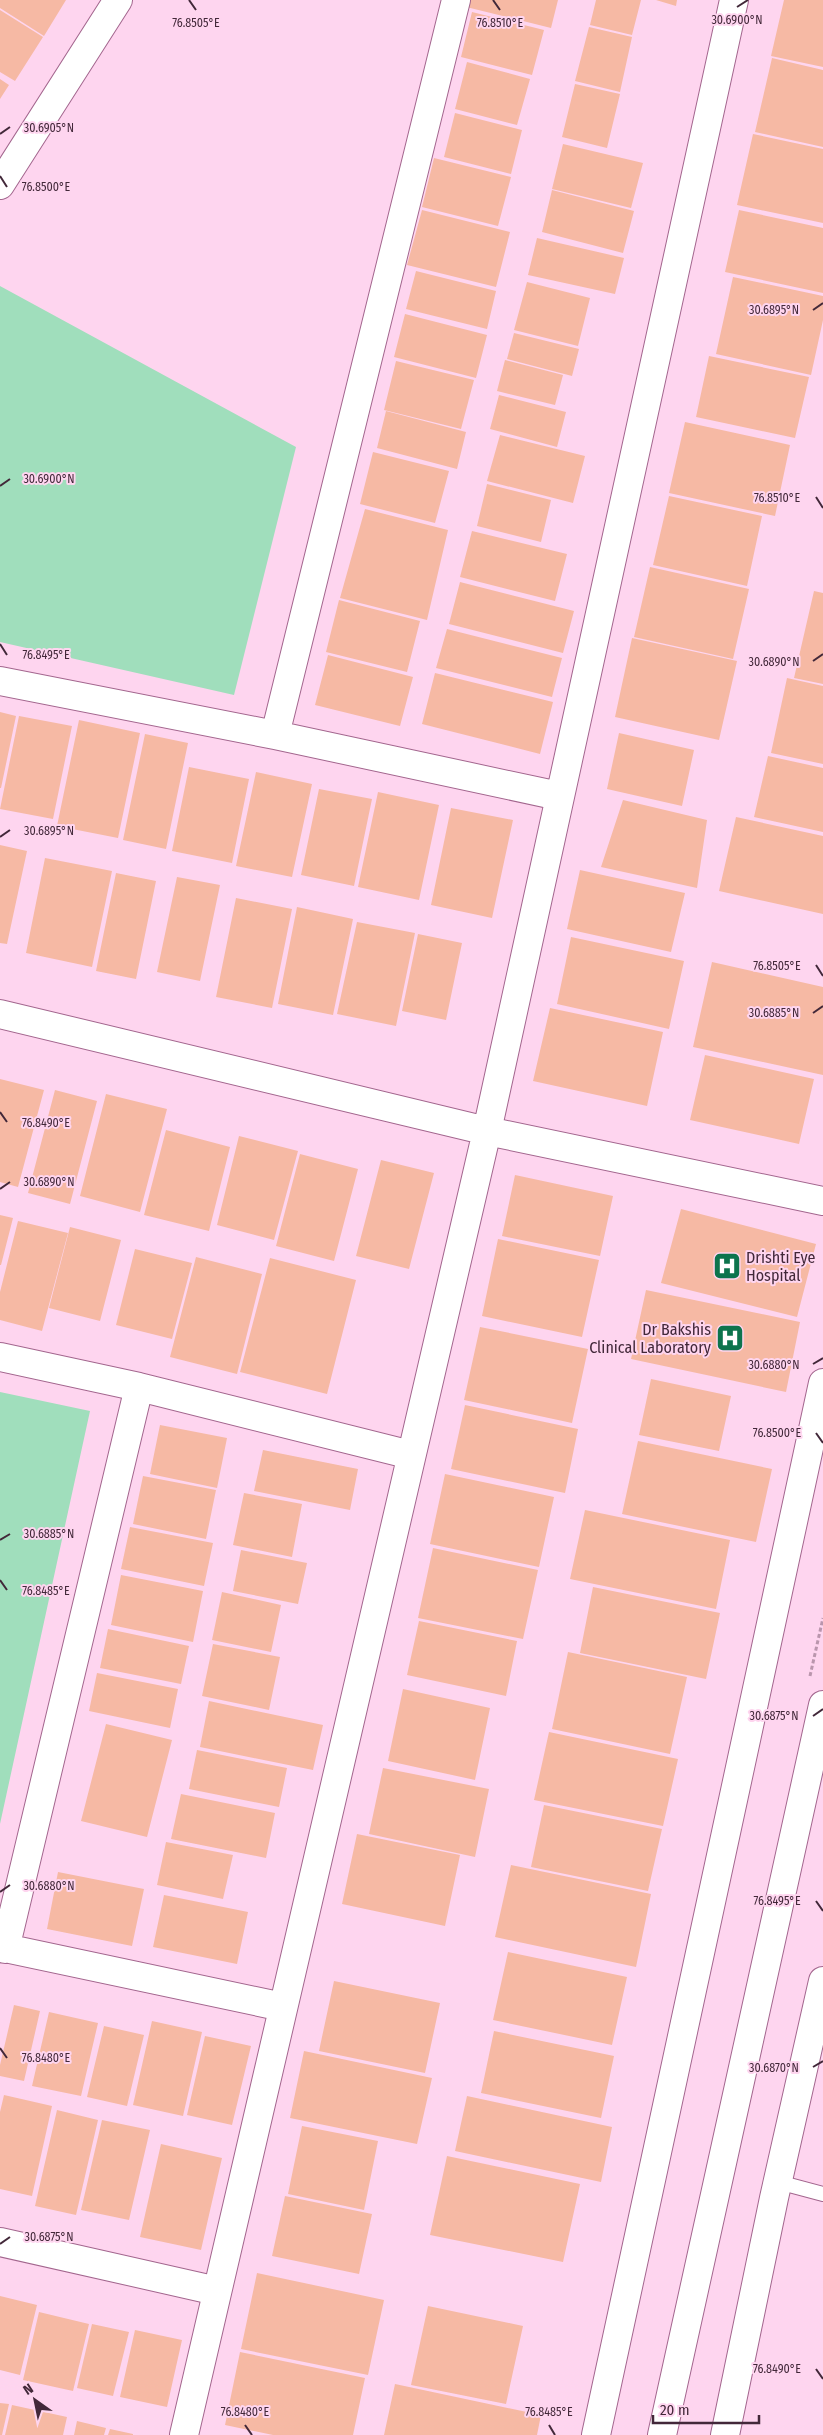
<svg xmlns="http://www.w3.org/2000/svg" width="823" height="2435" font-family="'Fira Sans Condensed',sans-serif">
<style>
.green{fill:#a0debc}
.building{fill:#f6b9a4}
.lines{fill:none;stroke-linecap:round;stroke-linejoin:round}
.lane-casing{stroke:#a3668e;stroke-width:16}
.street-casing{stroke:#a3668e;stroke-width:30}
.secondary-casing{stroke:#a3668e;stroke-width:30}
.path{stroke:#ba96ad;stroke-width:3;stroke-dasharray:4 2.5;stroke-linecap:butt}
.lane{stroke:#fff;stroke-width:14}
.street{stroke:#fff;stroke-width:28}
.secondary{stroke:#fff;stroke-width:28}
.ticks{fill:none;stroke:#422839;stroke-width:2}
.labels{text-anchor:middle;stroke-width:4;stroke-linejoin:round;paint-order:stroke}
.poi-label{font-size:16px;fill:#422839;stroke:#fed5ef;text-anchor:start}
.ticks-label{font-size:12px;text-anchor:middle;fill:#422839;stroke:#fed5ef;stroke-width:4;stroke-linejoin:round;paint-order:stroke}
</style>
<rect width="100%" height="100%" fill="#fed5ef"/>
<path class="green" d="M0,286l296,161 -62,248 -234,-53z
M0,1392l90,19 -90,413z"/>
<path class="building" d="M0,0h66l-22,36 -44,-28z
M459,0h99l-7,28 -93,-23z
M596,0h45l-9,35 -42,-10z
M656,0h21l-1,6z
M784,0h39v67l-52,-11z
M0,10l43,27 -28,44 -15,-9z
M472,12l72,18 -12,45 -71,-18z
M589,27l43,10 -12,55 -45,-11z
M772,58l51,12v77l-68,-15z
M467,62l63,17 -13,46 -62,-16z
M0,79l9,6 -9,14z
M575,84l45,10 -13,54 -45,-11z
M455,113l67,17 -11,44 -67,-17z
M753,134l70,15v74l-86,-18z
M563,144l80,19 -12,45 -79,-19z
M434,158l77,19 -13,49 -76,-19z
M552,190l82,21 -11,42 -81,-21z
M422,210l88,22 -14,55 -89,-22z
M739,210l84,18v65l-98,-21z
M537,238l87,20 -9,36 -87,-19z
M416,271l80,20 -9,38 -81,-20z
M733,277l90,19v24l-12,55 -95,-21z
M527,282l63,16 -12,48 -64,-16z
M405,314l82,21 -11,43 -82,-21z
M514,333l65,16 -7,27 -65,-17z
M709,356l100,21 -14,61 -99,-21z
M505,360l58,15 -8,30 -58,-14z
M396,361l78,19 -13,49 -77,-19z
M499,395l67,17 -9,35 -67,-18z
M386,411l80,21 -9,37 -80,-21z
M685,422l105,23 -15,71 -106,-23z
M500,435l85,21 -12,47 -86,-22z
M373,452l76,19 -14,52 -75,-19z
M487,484l64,16 -10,42 -64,-16z
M669,496l93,20 -15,70 -94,-21z
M365,509l83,21 -21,90 -87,-22z
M472,531l95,23 -12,47 -95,-24z
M650,567l99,22 -16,70 -99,-22z
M460,582l114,29 -11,42 -114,-29z
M814,591l9,2v91l-29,-6z
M339,600l81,21 -13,51 -81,-20z
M447,629l115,29 -10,39 -116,-29z
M632,638l105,23 -18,79 -104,-23z
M328,655l85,22 -13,49 -85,-21z
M435,673l118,29 -13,52 -118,-30z
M787,678l36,8v78l-52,-11z
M0,712l16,4 -15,72h-1z
M19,716l53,10 -19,93 -53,-10z
M79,720l61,13 -22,105 -61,-12z
M619,733l75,17 -12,56 -75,-17z
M145,734l43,9 -22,106 -43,-9z
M768,756l55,12v64l-69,-15z
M189,767l60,12 -17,84 -60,-12z
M256,772l56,12 -20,93 -56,-11z
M319,789l53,10 -18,87 -53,-11z
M378,792l61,13 -20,95 -61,-13z
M623,800l84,20 -10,68 -96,-21z
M451,808l62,12 -21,98 -61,-13z
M736,817l87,19v78l-104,-23z
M0,845l27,6 -20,93 -7,-1z
M45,858l67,13 -20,96 -66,-14z
M580,870l105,23 -14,59 -104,-23z
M116,873l40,8 -20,98 -40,-8z
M177,877l43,8 -20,96 -43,-9z
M236,898l56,11 -20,99 -56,-11z
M297,907l56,12 -20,96 -55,-11z
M357,922l58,11 -19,93 -59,-12z
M418,934l44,9 -16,77 -44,-9z
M571,937l113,24 -15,68 -112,-25z
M712,962l111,25v88l-130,-28z
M550,1008l113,24 -16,74 -114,-25z
M705,1055l109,24 -15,65 -109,-24z
M0,1079l44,11 -26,97 -18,-5z
M55,1090l42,11 -27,103 -42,-11z
M106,1094l61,15 -27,103 -60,-16z
M166,1130l64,17 -21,84 -65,-16z
M239,1136l59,15 -24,89 -57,-15z
M300,1154l58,15 -24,92 -58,-15z
M381,1160l53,13 -25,96 -53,-13z
M515,1175l98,21 -13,60 -98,-20z
M681,1209l135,35 -19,73 -136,-34z
M0,1215l13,3 -12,47h-1z
M18,1221l50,12 -26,98 -42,-11v-28z
M70,1227l51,13 -21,81 -51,-13z
M498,1239l101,21 -17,77 -100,-21z
M135,1249l57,14 -20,76 -56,-14z
M196,1257l66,17 -25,100 -67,-17z
M270,1258l86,22 -29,114 -87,-22z
M646,1290l154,32 -14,70 -155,-33z
M480,1327l108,22 -16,74 -108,-23z
M651,1379l80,17 -12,55 -80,-16z
M465,1405l113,24 -13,64 -114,-24z
M160,1425l67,13 -10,50 -67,-14z
M638,1441l134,28 -16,73 -134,-28z
M263,1450l95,19 -8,41 -96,-19z
M445,1474l109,23 -15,70 -109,-23z
M143,1476l73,14 -10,49 -73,-15z
M244,1493l58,11 -10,53 -59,-12z
M585,1510l145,30 -14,69 -146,-30z
M130,1527l83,16 -9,43 -83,-17z
M433,1548l105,22 -15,69 -105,-21z
M241,1550l66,13 -9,41 -65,-13z
M121,1575l82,16 -10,51 -82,-17z
M593,1587l127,26 -14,66 -126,-26z
M222,1592l59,13 -10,47 -59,-12z
M419,1621l98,20 -11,55 -99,-21z
M108,1629l81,17 -8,38 -81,-16z
M213,1644l67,13 -11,53 -67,-14z
M568,1652l119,25 -17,77 -118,-25z
M97,1673l81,16 -8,39 -81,-17z
M403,1689l87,19 -15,72 -87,-19z
M209,1701l114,24 -10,45 -113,-23z
M106,1724l66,16 -25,97 -66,-16z
M549,1732l129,27 -15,67 -129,-26z
M197,1750l90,18 -8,39 -90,-18z
M383,1768l106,21 -14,68 -106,-23z
M181,1794l94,19 -9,45 -95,-19z
M544,1805l118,24 -14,62 -117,-24z
M357,1834l103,21 -15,71 -103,-22z
M166,1842l67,13 -10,44 -66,-14z
M511,1865l140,29 -15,73 -141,-30z
M58,1872l86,17 -12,57 -85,-17z
M164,1895l84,17 -11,52 -84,-17z
M508,1952l119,25 -15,68 -119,-25z
M334,1981l106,22 -15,70 -106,-22z
M14,2005l26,6 -16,70 -24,-5v-11z
M49,2012l49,11 -17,73 -49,-10z
M152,2021l50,11 -19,84 -50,-11z
M104,2026l40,9 -17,71 -40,-9z
M494,2031l120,25 -13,62 -120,-25z
M205,2036l46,10 -19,79 -45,-10z
M304,2051l128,27 -15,66 -127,-26z
M4,2095l48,11 -20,90 -32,-7v-77z
M467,2096l145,31 -11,55 -146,-31z
M57,2110l41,10 -22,95 -41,-9z
M102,2120l48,10 -21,90 -48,-10z
M302,2126l76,15 -14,69 -76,-16z
M161,2144l61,14 -21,92 -61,-13z
M447,2156l133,28 -17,78 -133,-27z
M285,2196l87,18 -13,60 -87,-18z
M257,2273l127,27 -16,75 -127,-26z
M0,2296l37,9 -17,70 -20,-5z
M428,2306l95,20 -17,78 -95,-19z
M39,2312l50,12 -16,67 -50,-11z
M92,2324l37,8 -16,64 -36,-8z
M135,2330l47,10 -15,67 -47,-10z
M240,2352l125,26 -12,57h-80l-48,-10z
M395,2384l146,31 -4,20h-153z
M0,2403l9,1 -7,31h-2z
M12,2405l55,12 -4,18h-58z
M77,2421l29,7 -2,7h-30z
M110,2429l23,5v1h-25z"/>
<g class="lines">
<g class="lane-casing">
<path id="lane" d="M778,2182l45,12"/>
</g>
<g class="street-casing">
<path id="street" d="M0,185l118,-185
M0,681l275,54 284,61
M275,735l181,-735
M0,1014l487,117 336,70
M0,1357l139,30 272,68
M0,1947l283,60
M5,1949l134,-562
M0,2242l217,49
M184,2435l303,-1304 247,-1131
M596,2435l227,-1052"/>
</g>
<g class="secondary-casing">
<path id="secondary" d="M662,2435l161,-730
M725,2435l49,-237 49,-217"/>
</g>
<path class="path" d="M810,1676l13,-58"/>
<use href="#lane" class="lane"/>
<use href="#street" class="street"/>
<use href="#secondary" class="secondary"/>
</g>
<path class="ticks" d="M189,0l7,10M493,0l7,10M737,7l11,-7M0,134l10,-7M0,176l7,11M813,310l10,-7M0,486l10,-7M816,497l7,11M0,644l7,11M813,661l10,-7M0,837l10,-7M816,965l7,11M813,1013l10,-7M0,1112l7,10M0,1189l10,-7M813,1364l10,-6M816,1433l7,10M0,1540l10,-6M0,1580l7,10M813,1716l10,-7M0,1892l10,-7M816,1901l7,10M0,2048l7,10M813,2067l10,-6M0,2244l10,-7M816,2369l7,10M245,2425l7,10M549,2425l6,10"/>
<defs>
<g id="hospital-square" transform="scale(1.4375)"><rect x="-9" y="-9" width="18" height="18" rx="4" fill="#0d744d" stroke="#fed5ef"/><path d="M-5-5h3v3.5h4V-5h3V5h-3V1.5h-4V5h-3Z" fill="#fff"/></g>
</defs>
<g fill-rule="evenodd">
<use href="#hospital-square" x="727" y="1266"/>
<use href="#hospital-square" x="730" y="1338"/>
</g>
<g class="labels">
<g class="poi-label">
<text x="746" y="1263">Drishti Eye<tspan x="746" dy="18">Hospital</tspan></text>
<text x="711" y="1335" text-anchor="end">Dr Bakshis<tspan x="711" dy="18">Clinical Laboratory</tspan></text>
</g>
</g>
<g class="ticks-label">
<text x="737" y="24">30.6900°N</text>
<text x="196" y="27">76.8505°E</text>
<text x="500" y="27">76.8510°E</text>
<text x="49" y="132">30.6905°N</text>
<text x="46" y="191">76.8500°E</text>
<text x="774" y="314">30.6895°N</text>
<text x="49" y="483">30.6900°N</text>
<text x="777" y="502">76.8510°E</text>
<text x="46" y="659">76.8495°E</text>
<text x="774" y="666">30.6890°N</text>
<text x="49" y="835">30.6895°N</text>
<text x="777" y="970">76.8505°E</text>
<text x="774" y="1017">30.6885°N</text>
<text x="46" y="1127">76.8490°E</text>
<text x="49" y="1186">30.6890°N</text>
<text x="774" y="1369">30.6880°N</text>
<text x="777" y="1437">76.8500°E</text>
<text x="49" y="1538">30.6885°N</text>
<text x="46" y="1595">76.8485°E</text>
<text x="774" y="1720">30.6875°N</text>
<text x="49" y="1890">30.6880°N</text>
<text x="777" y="1905">76.8495°E</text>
<text x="46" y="2062">76.8480°E</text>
<text x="774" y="2072">30.6870°N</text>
<text x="49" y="2241">30.6875°N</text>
<text x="777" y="2373">76.8490°E</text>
<text x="245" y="2416">76.8480°E</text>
<text x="549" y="2416">76.8485°E</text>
</g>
<g transform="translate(35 2400) rotate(327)" stroke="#fed5ef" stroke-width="4" paint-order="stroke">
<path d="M0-4L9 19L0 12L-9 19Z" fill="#422839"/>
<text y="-8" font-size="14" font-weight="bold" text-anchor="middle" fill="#422839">N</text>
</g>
<path d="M653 2415v8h106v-8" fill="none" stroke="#422839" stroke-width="2.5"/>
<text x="660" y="2415" font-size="15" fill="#422839" stroke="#fed5ef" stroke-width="4" paint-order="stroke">20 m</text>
</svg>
